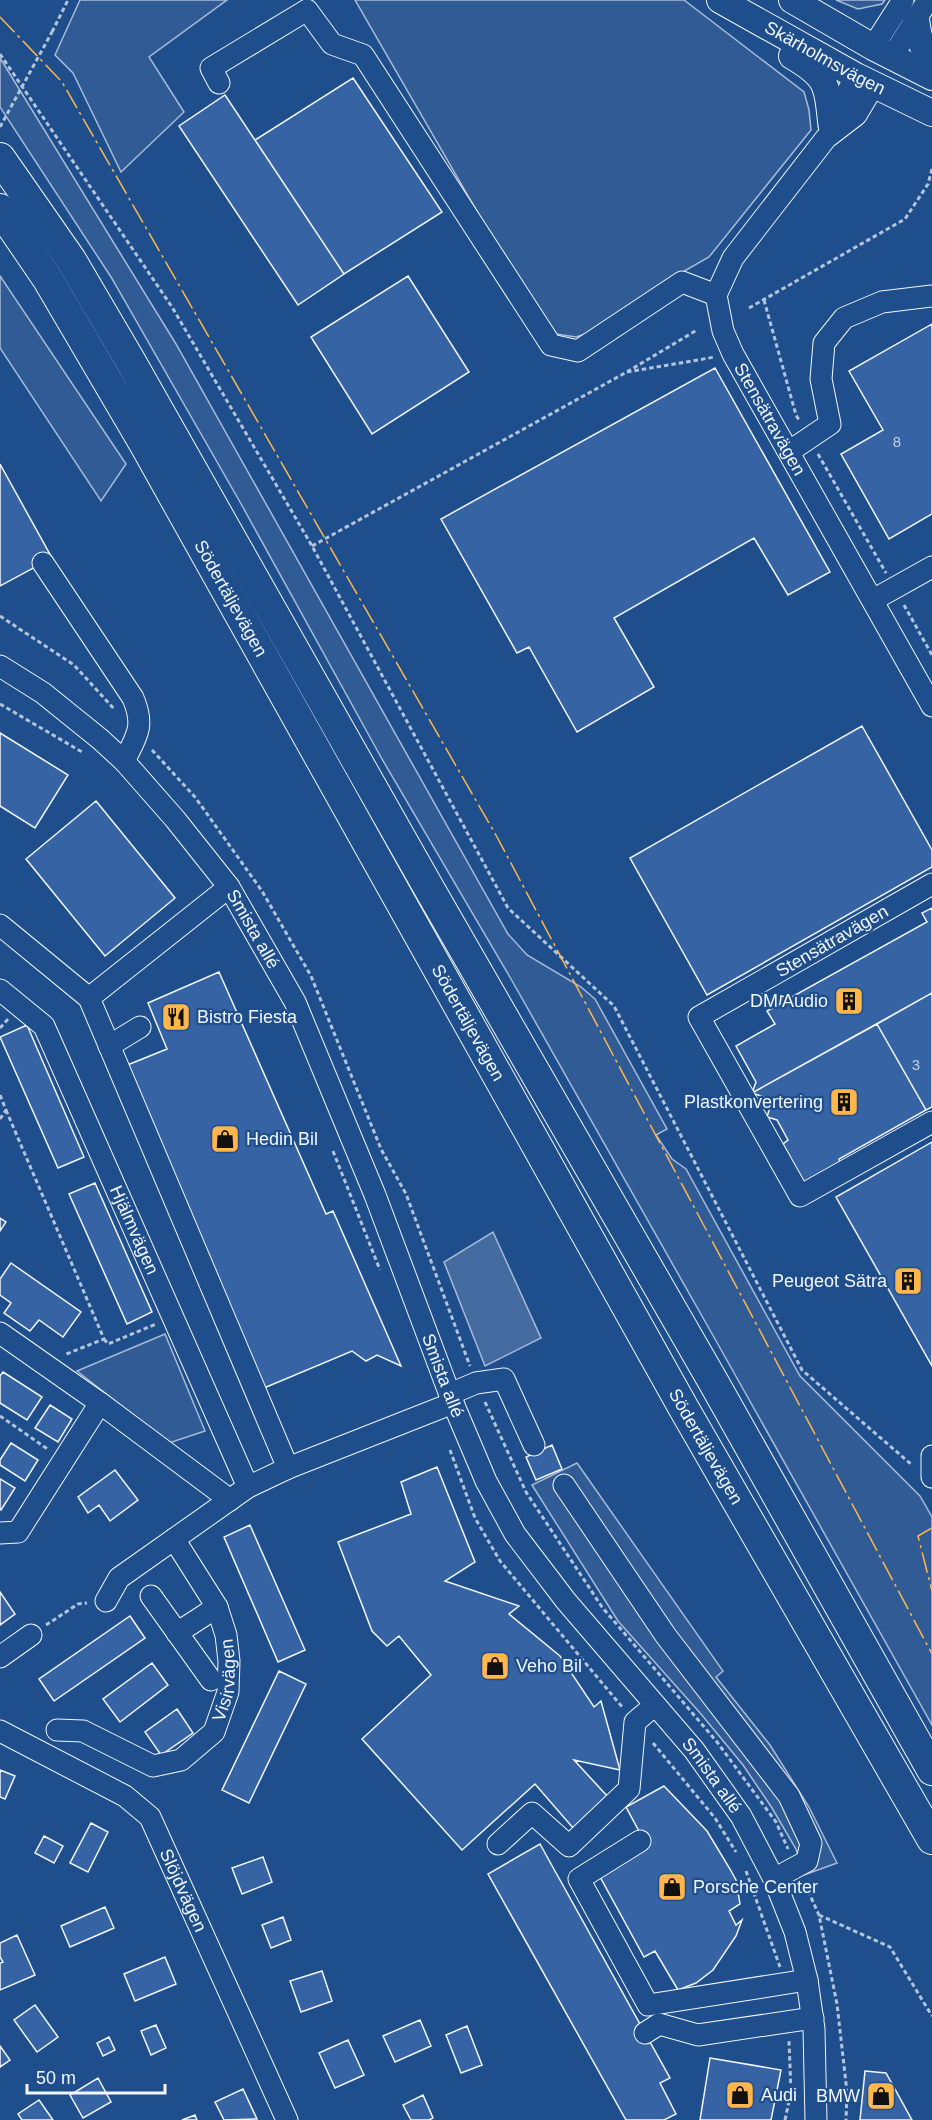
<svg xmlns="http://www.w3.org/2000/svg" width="932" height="2120" font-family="Arial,sans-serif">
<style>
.built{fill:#305b95;stroke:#a8bbd7;stroke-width:1.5}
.water{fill:#446ba0;stroke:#a8bbd7;stroke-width:1.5}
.building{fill:#3563a3;stroke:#f2f6ff;stroke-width:1.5}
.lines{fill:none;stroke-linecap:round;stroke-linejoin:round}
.minor-casing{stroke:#f2f6ff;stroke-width:23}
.major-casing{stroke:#f2f6ff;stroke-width:28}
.highway-casing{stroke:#f2f6ff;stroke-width:32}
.path{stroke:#b3c4dc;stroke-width:3;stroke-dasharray:4.5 3;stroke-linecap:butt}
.minor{stroke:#1f4e8c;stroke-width:21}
.major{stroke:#1f4e8c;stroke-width:26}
.highway{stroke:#1f4e8c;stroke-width:30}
.path-bridge{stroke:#b3c4dc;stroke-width:3;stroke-dasharray:4.5 3;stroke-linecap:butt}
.power{stroke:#ffb74d;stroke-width:1.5;stroke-dasharray:21 4.5 3 4.5;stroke-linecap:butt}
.labels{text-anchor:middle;stroke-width:4.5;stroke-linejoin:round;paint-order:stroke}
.number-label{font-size:15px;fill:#c3d1e8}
.street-label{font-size:18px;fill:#f2f6ff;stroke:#1f4e8c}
.poi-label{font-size:18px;fill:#f2f6ff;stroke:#1f4e8c;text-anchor:start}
</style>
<rect width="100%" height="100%" fill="#1f4e8c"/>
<path class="built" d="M80,0h147l-78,57 35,55 -63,60 -48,-99 -18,-18z
M355,0h329l120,92 5,18 2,20 -102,127 -35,20 -80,54 -18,6 -20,-3 -14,-10z
M836,0h49l-3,4 -24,5z
M0,58l176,286 332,590 19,21 54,32 14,12 72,130 -11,6 16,24 14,10 114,207 120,120 12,21v208l-217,-386 -204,-360 -129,-220 -142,-257 -129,-225 -111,-170z
M0,276l126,188 -25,37 -101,-153z
M165,1334l40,97 -36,12 -92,-72z
M577,1463l146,208 -7,6 54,68 39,62 28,56 -33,12 -8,-26 -24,-41 -29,-43 -42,-51 -83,-93 -86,-136z"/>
<path class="water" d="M493,1232l48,106 -56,28 -41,-104z"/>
<path class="building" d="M353,78l89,134 -98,62 -89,-134z
M225,95l119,179 -46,31 -119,-179z
M408,276l61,96 -97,62 -61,-97z
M932,324v190l-43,25 -48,-85 42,-24 -34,-59z
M715,368l115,204 -42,23 -34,-57 -140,80 40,69 -77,45 -48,-85 -12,6 -76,-134z
M0,464l52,94 -52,28z
M862,726l70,124v17l-225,128 -77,-137z
M0,733l68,42 -33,53 -35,-22z
M96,801l79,97 -70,58 -79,-97z
M932,908v85l-180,100 4,-11 -20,-36 39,-22 -8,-13 13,-7 1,-8 9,2 137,-76 -5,-9z
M219,972l107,242 7,-3 68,155 -24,-11 -11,6 -14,-10 -88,37 -139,-322 42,-17 -19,-46z
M932,993v114l-6,3 -49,-86z
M877,1024l49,86 -87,49 2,5 -36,20 -22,-40 5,-4 -11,-20 -10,-3 3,-10 -6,-10 -12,-4z
M27,1025l57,132 -26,11 -58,-131z
M932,1142v224l-96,-169z
M95,1183l57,129 -25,12 -58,-130z
M0,1218l6,4 -6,9z
M11,1263l70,49 -18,25 -24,-17 -9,11 -26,-18 7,-10 -11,-8v-16z
M3,1372l39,25 -15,23 -27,-17v-27z
M50,1405l22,14 -14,23 -23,-14z
M11,1443l27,17 -13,21 -25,-16v-5z
M552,1445l10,24 -26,11 -10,-23z
M437,1467l38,95 -30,19 74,25 -10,8 51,42 34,51 7,-6 19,69 -46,-10 35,38 -35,31 -39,-45 -73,66 -100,-111 69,-64 -32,-39 -12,10 -15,-15 -34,-89 73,-28 -10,-32z
M115,1470l23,30 -28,21 -11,-16 -11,8 -10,-16z
M0,1479l15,9 -14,22 -1,-1z
M250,1525l55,125 -27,12 -54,-125z
M0,1592l15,22 -15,11z
M130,1616l15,22 -91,63 -15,-22z
M152,1663l16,22 -48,37 -17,-23z
M279,1671l27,13 -57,119 -27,-13z
M177,1709l16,24 -32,22 -16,-23z
M0,1770l15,6 -10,23 -5,-2z
M664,1786l43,45 23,38 6,11 4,24 -11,7 7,14 6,-5 -6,16 -23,34 -17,13 -18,7 -23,-39 -11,6 -45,-82 48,-29 -21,-39z
M91,1823l17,9 -20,40 -18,-9z
M44,1836l19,10 -9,17 -19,-10z
M540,1844l130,234 -10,5 16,31 -12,6h-38l-138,-246z
M263,1857l9,25 -30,12 -10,-26z
M105,1907l9,21 -44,19 -9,-21z
M283,1917l8,23 -20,8 -9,-23z
M17,1935l18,40 -35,15v-27l3,-1 -3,-5v-14z
M165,1957l11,27 -41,17 -11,-27z
M322,1971l10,30 -31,11 -11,-31z
M35,2005l23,32 -21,15 -23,-32z
M420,2020l11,26 -36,16 -12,-26z
M156,2025l10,23 -15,7 -10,-24z
M467,2026l15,39 -21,8 -15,-38z
M109,2037l6,13 -12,6 -6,-13z
M348,2040l16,35 -29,13 -16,-35z
M0,2046l10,14 -10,7z
M710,2058l71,12 -10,50h-71z
M865,2071l21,2 26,47h-52z
M98,2078l13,24 -28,16 -13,-23z
M243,2089l14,30 -33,1 -9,-18z
M423,2095l10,23 -4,2h-18l-8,-15z
M39,2100l14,20h-31l-4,-6z
M195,2115l2,5h-15z"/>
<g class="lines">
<g class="minor-casing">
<g id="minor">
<path d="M873,47l30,-47"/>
<path d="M892,57l36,-57"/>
<path d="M219,83l-8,-15 96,-58 25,34 31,11 188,290 27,6 104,-69 34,13"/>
<path id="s1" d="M874,85l-18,30 -30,23 -93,120 -17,37 7,36 10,23 199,352"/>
<path d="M829,126l27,-50"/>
<path d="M790,451l40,-27 -9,-45 3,-36 20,-25 38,-16 50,-6"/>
<path d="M43,563l90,135c12,28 4,38 -9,63"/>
<path d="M873,600l59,-33"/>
<path id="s2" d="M0,666l43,27 57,46 24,22 51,58 54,68 66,115 80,193 78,208 33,78 29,53 51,67 128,149 47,66 33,63 21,53 12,48 7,49 2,91"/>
<path d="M932,884l-233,133 101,179 132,-74"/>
<path d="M0,925l89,73 199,470"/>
<path id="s3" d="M0,990l44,36 204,461"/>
<path d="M89,998l140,-111"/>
<path d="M109,1046l31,-19"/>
<path d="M0,1333l100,70 130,97"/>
<path d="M450,1394l26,-11 28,-4 30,66"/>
<path d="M932,1456v21"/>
<path d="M564,1485l102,151 123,160 22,47 -4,18 -33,18"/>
<path d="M0,1533l18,-1 82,-129"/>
<path d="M151,1596l60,84"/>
<path d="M106,1601l13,-23 129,-91 40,-19 165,-65"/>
<path d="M177,1633l40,-26"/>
<path d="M0,1657l31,-22"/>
<path id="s4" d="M57,1730l26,1 70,35 28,-6 33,-28 14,-40 1,-31 -3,-26 -9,-28 -43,-68"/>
<path id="s5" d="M0,1731l125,65 25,21 137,303"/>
<path d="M640,1841l-61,38 69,126 159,-25"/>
<path d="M498,1844l34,-31 37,33 60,-57 6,-67 20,-17"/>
<path d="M645,2033l14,-9 39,11 115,-17"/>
</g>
</g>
<g class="major-casing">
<g id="major">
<path id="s6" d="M720,0l136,76 76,37"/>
<path d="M792,0l81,47 59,30"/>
<path d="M916,19c2,16 4,27 16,39"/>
<path d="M792,56c34,20 35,27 39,65"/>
</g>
</g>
<g class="highway-casing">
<g id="highway">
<path d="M0,158l71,102 60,102 299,528 284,493 218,387"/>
<path id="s7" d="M0,209l47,69 98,167 538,962 249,432"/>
</g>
</g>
<path class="path" d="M52,32l16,-32
M0,54l172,253 140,239 196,362 106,98 188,364 110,95
M764,300l32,115 4,7
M749,308l156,-89 23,-35 4,-15
M627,372l88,-15
M818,454l68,119
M312,546l313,-173 72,-43
M904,605l28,50
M0,616l74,49 41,45
M0,704l82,48
M152,750l43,47 67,94 49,85 70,173 25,45 64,172
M0,1028l8,-9
M0,1095l6,15 -6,9
M6,1110l98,229 -40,16
M333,1151l47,119
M104,1339l4,5 48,-20
M485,1402l41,90 76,115 115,135 59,80 12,27
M0,1416l49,34
M450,1450l25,68 25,43 123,147
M46,1625l32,-21 9,-1
M653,1743l62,75 21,34
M746,1871l34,96
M805,1884l14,31 18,89 10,88 -1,28
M819,1915l71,32 42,69
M785,2120l6,-28 -2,-51"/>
<use href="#minor" class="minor"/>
<use href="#major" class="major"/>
<use href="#highway" class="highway"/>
<path class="path-bridge" d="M0,127l52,-95"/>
<path class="power" d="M0,17l62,65 435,755 435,817
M932,1528l-14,8 14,55"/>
</g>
<defs>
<g id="building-square" transform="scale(1.5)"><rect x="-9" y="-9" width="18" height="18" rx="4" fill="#ffb74d" stroke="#1f4e8c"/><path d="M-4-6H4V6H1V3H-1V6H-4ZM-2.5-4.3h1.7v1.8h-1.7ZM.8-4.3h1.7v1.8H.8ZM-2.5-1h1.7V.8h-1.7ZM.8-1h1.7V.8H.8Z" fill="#111"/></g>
<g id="restaurant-square" transform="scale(1.5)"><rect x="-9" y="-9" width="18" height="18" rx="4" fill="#ffb74d" stroke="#1f4e8c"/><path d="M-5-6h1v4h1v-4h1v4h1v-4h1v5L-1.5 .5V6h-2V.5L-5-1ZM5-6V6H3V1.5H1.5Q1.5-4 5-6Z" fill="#111"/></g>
<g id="shop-square" transform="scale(1.5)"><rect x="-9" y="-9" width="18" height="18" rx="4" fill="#ffb74d" stroke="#1f4e8c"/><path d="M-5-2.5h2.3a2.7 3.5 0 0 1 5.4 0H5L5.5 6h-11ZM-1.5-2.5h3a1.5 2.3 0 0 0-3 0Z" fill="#111"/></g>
</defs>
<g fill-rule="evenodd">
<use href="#building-square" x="849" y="1001"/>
<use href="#restaurant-square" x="176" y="1017"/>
<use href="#building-square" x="844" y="1102"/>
<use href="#shop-square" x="225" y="1139"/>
<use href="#building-square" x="908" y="1281"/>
<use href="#shop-square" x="495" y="1666"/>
<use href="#shop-square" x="672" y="1887"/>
<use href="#shop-square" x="740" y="2095"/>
<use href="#shop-square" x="881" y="2096"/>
</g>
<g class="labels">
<g class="number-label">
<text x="897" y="447">8</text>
<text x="916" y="1070">3</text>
</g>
<g class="street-label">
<text dy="6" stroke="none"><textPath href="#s6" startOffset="120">Skärholmsvägen</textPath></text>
<text dy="6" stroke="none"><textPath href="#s1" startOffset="402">Stensätravägen</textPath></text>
<text dy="6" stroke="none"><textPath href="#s7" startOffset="453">Södertäljevägen</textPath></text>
<text dy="6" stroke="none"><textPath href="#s2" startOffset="369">Smista allé</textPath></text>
<text transform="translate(832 941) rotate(-30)" y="6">Stensätravägen</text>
<text dy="6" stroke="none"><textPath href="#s7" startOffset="939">Södertäljevägen</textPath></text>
<text dy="6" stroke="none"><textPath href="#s3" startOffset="280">Hjälmvägen</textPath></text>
<text dy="6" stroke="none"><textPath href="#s2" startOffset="855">Smista allé</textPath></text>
<text dy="6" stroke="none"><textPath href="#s7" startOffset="1425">Södertäljevägen</textPath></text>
<text dy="6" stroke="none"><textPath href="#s4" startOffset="230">Visirvägen</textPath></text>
<text dy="6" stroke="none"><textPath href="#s2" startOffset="1341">Smista allé</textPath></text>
<text dy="6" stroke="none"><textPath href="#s5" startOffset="254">Slöjdvägen</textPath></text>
</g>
<g class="poi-label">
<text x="828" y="1007" text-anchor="end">DM Audio</text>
<text x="197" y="1023">Bistro Fiesta</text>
<text x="823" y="1108" text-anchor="end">Plastkonvertering</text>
<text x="246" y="1145">Hedin Bil</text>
<text x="887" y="1287" text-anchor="end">Peugeot Sätra</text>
<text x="516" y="1672">Veho Bil</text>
<text x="693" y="1893">Porsche Center</text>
<text x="761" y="2101">Audi</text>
<text x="860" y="2102" text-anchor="end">BMW</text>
</g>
</g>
<path d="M27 2084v9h138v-9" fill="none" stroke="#f2f6ff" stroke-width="3"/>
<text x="36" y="2084" font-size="18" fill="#f2f6ff" stroke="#1f4e8c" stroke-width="4.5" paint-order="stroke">50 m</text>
</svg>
